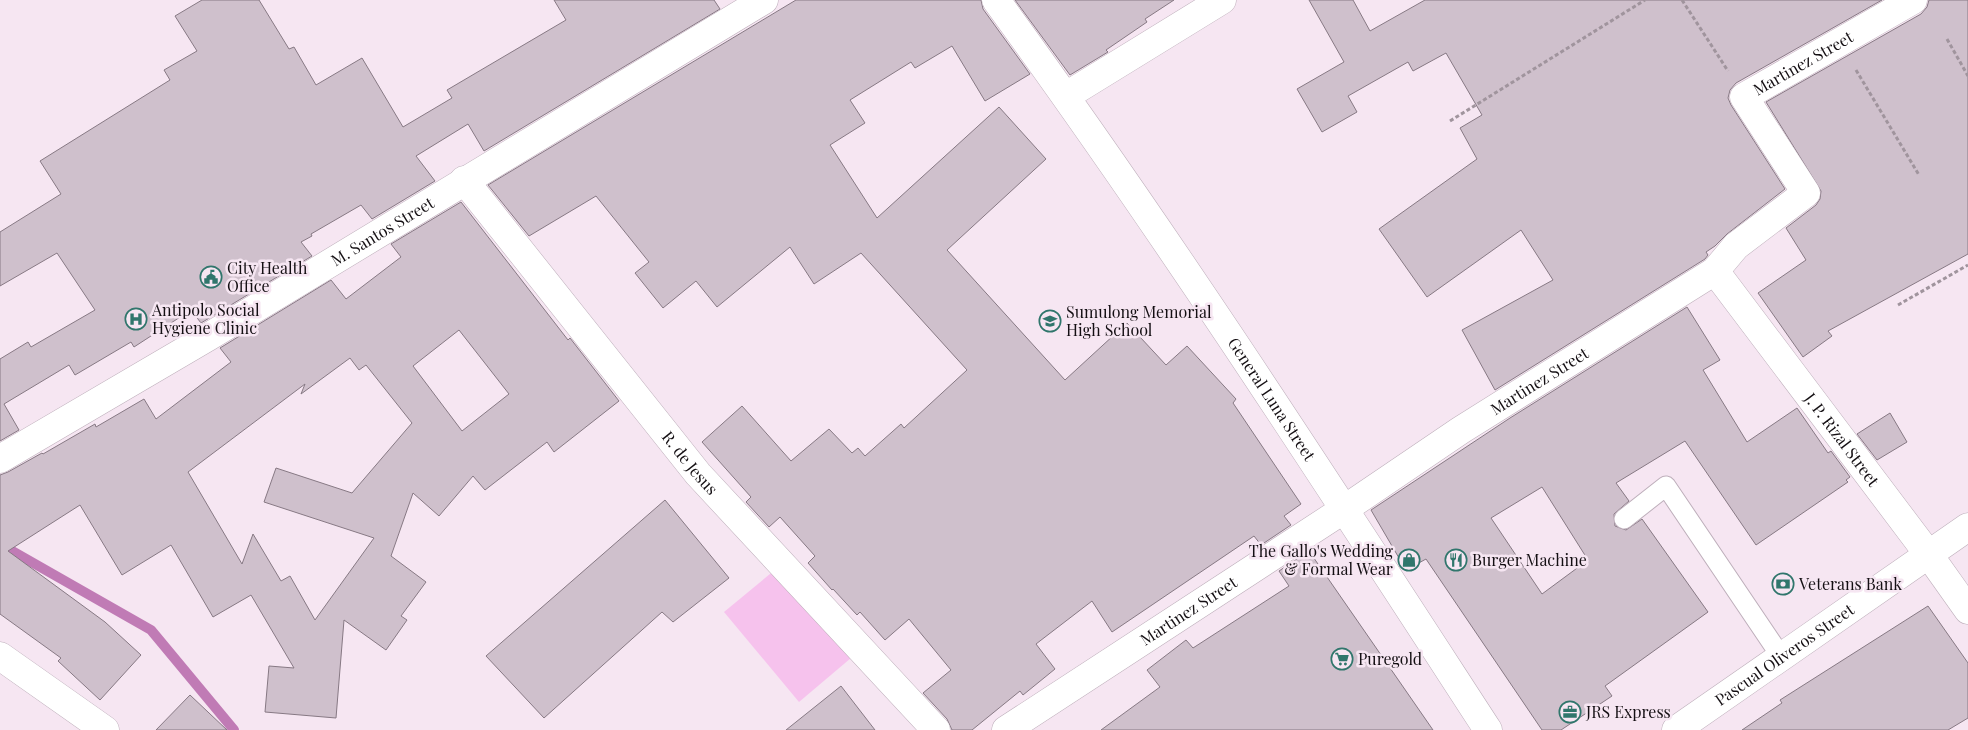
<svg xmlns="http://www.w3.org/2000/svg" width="1968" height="730" font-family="'Playfair Display',serif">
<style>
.green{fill:#f6c2ed}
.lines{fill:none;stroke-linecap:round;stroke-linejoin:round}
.stream{stroke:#c07bb5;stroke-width:10}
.building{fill:#cfc0cc;stroke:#877984;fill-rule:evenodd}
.lane-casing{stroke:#beafbb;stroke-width:21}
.street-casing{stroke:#beafbb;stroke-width:29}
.secondary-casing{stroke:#beafbb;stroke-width:29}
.path{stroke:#a0949d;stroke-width:3;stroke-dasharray:4 2.5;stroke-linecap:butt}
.lane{stroke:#fff;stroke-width:19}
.street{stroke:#fff;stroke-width:28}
.secondary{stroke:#fff;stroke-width:28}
.labels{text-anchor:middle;stroke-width:5;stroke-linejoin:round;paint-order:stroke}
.street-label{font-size:16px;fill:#140f13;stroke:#f6e6f2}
.poi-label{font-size:16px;fill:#140f13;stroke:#f6e6f2;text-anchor:start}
</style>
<rect width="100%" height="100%" fill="#f6e6f2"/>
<path class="green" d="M776,569l75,89 -52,44 -75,-90z"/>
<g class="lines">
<path class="stream" d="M0,544l151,86 83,100"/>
</g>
<path class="building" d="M202,0h57l30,49 5,-2 22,38 46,-27 41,69 49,-29 -5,-8 119,-70 -12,-20h160l6,9 -236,142 -16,-27 -52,32 19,25 -63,38 -11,-14 -50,29 1,2 -11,6 11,14 -111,67 -10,-13 -57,37 -3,-5 -56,33 -6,-10 -65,39 15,26 -19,11v-82l28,-17 3,5 64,-37 -38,-57 -57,33v-54l61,-38 -21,-33 130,-81 -6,-10 33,-19 -22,-35z
M796,0h185l2,9 47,65 -45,27 -33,-55 -37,22 -4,-6 -61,38 15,23 -35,22 47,73 122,-111 47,52 -99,91 118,130 62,-57 39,42 21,-19 49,53 -3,4 68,101 -17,12 7,9 -30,20 -7,-9 -142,96 -20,-31 -56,43 19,25 -32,26 -3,-4 -48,39h-20l-5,-11 -24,-26 28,-23 -42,-51 -24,21 -25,-28 -3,3 -24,-26 -1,1 -24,-27 7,-7 -35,-39 -11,10 -23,-25 5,-5 -49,-55 40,-36 49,55 38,-32 23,24 6,-5 7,8 36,-32 3,4 63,-58 -106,-117 -47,31 -24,-37 -73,60 -21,-26 -33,27 -28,-35 14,-11 -53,-66 -67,40 -41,-51z
M1015,0h159l-29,19 2,3 -41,28 2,2 -38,23z
M1309,0h44l17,31 55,-31h457l-146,83 -6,7 -2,8 3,7 54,84 -58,45 -12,12 -9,6 2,3 -3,4 -210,131 -33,-60 91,-50 -32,-50 -94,67 -48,-68 98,-70 -17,-31 22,-13 -36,-62 -33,18 -5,-9 -60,34 9,16 -35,20 -25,-43 47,-27z
M1929,0h39v254l-140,77 4,5 -29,21 -45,-64 48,-33 -20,-32 30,-23 4,-6 1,-8 -55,-89 155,-88 6,-7z
M461,202l107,138 2,-2 49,63 -65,51 -7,-10 -62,48 -12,-14 -34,40 -26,-23 -22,63 35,26 -25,34 6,4 -21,30 -42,-30 -8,98 -71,-6 4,-46 25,2 -43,-73 -38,22 -42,-72 -49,30 -42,-70 -72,46 97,71 36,33 -41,45 -42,-39 3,-3 -61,-44v-139l8,-3 34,-19 1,1 52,-30 1,3 48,-28 12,20 75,-57 -11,-14 111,-68 15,19 55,-42 -10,-13zM459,330l50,64 -47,37 -49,-65zM350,358l9,12 7,-5 46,58 -60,70 -76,-25 -12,34 110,36 -59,82 -25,-44 -9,5 -28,-47 -11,30 -54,-92 117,-88 -4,10z
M1687,307l33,53 -17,10 44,72 50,-34 31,45 3,-2 19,26 -4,3 2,2 -92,63 -71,-104 -69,42 13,18 -15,13 1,12 11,4 16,-11 66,93 -103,74 7,10 -51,34h-19l-116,-171 -20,11 -35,-60 139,-92zM1542,487l46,73 -46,34 -51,-76z
M1890,413l17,29 -30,18 -20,-26z
M665,500l64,78 -56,44 -11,-10 -118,106 -58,-62z
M1309,551l124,179h-332l59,-43 -13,-17 39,-30 7,8 96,-62 -10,-15z
M1928,606l40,57v55l-20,12h-206l40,-27 -2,-3z
M841,686l34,44h-89z
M190,695l37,35h-71z"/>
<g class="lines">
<g class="lane-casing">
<path id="lane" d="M1624,519l42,-33 116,172"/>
</g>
<g class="street-casing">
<g id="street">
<path d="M1066,96l156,-96"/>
<path id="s1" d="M464,180l234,294 238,256"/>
<path id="s2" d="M1715,271l214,284"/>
<path id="s3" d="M1343,510l118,-80 254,-159 21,-25 70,-53 -62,-96 169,-97"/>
</g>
</g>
<g class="secondary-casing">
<g id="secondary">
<path id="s4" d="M996,0c173,237 332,484 492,730"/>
<path id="s5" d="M0,459l208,-122 556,-337"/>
<path d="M1929,555l39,55"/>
<path d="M0,656l105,74"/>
<path id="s6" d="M1006,730l337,-220"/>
<path id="s7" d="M1676,730l292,-203"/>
</g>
</g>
<path class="path" d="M1682,0l46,71
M1947,39l21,37
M1856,70l63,105
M1450,121l195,-121
M1898,305l70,-40"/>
<use href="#lane" class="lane"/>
<use href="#street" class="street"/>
<use href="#secondary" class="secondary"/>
</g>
<defs>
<g id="civic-ring" transform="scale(1.125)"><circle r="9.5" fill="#f6e6f2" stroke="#30766c" stroke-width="1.5"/><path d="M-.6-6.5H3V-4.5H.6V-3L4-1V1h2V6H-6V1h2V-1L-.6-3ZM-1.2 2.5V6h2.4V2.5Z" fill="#30766c"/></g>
<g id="hospital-ring" transform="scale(1.125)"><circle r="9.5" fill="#f6e6f2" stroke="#30766c" stroke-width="1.5"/><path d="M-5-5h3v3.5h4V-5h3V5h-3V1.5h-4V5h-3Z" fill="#30766c"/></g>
<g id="school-ring" transform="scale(1.125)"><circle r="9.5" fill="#f6e6f2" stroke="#30766c" stroke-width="1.5"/><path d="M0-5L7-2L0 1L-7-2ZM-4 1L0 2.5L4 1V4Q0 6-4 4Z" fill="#30766c"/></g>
<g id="shop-ring" transform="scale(1.125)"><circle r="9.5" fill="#f6e6f2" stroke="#30766c" stroke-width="1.5"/><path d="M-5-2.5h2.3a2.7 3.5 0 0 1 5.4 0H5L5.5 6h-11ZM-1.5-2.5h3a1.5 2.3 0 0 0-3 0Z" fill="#30766c"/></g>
<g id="restaurant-ring" transform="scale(1.125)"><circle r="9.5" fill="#f6e6f2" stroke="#30766c" stroke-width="1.5"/><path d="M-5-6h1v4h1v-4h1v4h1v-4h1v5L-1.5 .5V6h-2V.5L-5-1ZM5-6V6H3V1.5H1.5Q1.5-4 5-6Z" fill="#30766c"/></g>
<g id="bank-ring" transform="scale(1.125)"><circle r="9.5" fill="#f6e6f2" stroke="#30766c" stroke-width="1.5"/><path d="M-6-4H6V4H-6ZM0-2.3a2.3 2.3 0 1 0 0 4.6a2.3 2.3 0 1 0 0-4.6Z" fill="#30766c"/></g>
<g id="supermarket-ring" transform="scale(1.125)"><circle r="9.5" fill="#f6e6f2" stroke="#30766c" stroke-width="1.5"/><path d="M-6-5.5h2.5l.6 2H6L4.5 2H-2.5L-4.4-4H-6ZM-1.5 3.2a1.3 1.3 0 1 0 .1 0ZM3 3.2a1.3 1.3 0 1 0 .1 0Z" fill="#30766c"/></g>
<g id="office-ring" transform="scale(1.125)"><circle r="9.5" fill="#f6e6f2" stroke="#30766c" stroke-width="1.5"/><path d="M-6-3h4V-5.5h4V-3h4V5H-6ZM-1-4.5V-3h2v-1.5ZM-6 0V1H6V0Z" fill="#30766c"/></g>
</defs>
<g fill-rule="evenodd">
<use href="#civic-ring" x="211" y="277"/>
<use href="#hospital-ring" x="136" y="319"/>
<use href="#school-ring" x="1050" y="321"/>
<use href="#shop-ring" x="1409" y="560"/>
<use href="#restaurant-ring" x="1456" y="560"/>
<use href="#bank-ring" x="1783" y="584"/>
<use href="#supermarket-ring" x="1342" y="659"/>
<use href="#office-ring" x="1570" y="712"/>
</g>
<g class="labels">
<g class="street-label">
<text dy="6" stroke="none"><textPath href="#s3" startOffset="745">Martinez Street</textPath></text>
<text dy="6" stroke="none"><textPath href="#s5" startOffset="445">M. Santos Street</textPath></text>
<text dy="6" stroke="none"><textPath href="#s3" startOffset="235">Martinez Street</textPath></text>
<text dy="6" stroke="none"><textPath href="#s4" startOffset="485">General Luna Street</textPath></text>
<text dy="6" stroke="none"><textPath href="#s2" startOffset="211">J. P. Rizal Street</textPath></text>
<text dy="6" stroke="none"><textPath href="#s1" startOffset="362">R. de Jesus</textPath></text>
<text dy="6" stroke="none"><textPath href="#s6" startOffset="218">Martinez Street</textPath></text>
<text dy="6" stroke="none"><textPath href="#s7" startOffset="132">Pascual Oliveros Street</textPath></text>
</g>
<g class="poi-label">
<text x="227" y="274">City Health<tspan x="227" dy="18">Office</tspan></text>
<text x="152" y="316">Antipolo Social<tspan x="152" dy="18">Hygiene Clinic</tspan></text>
<text x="1066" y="318">Sumulong Memorial<tspan x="1066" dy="18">High School</tspan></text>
<text x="1393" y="557" text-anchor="end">The Gallo's Wedding<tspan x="1393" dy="18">&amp; Formal Wear</tspan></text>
<text x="1472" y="566">Burger Machine</text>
<text x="1799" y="590">Veterans Bank</text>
<text x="1358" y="665">Puregold</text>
<text x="1586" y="718">JRS Express</text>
</g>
</g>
</svg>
